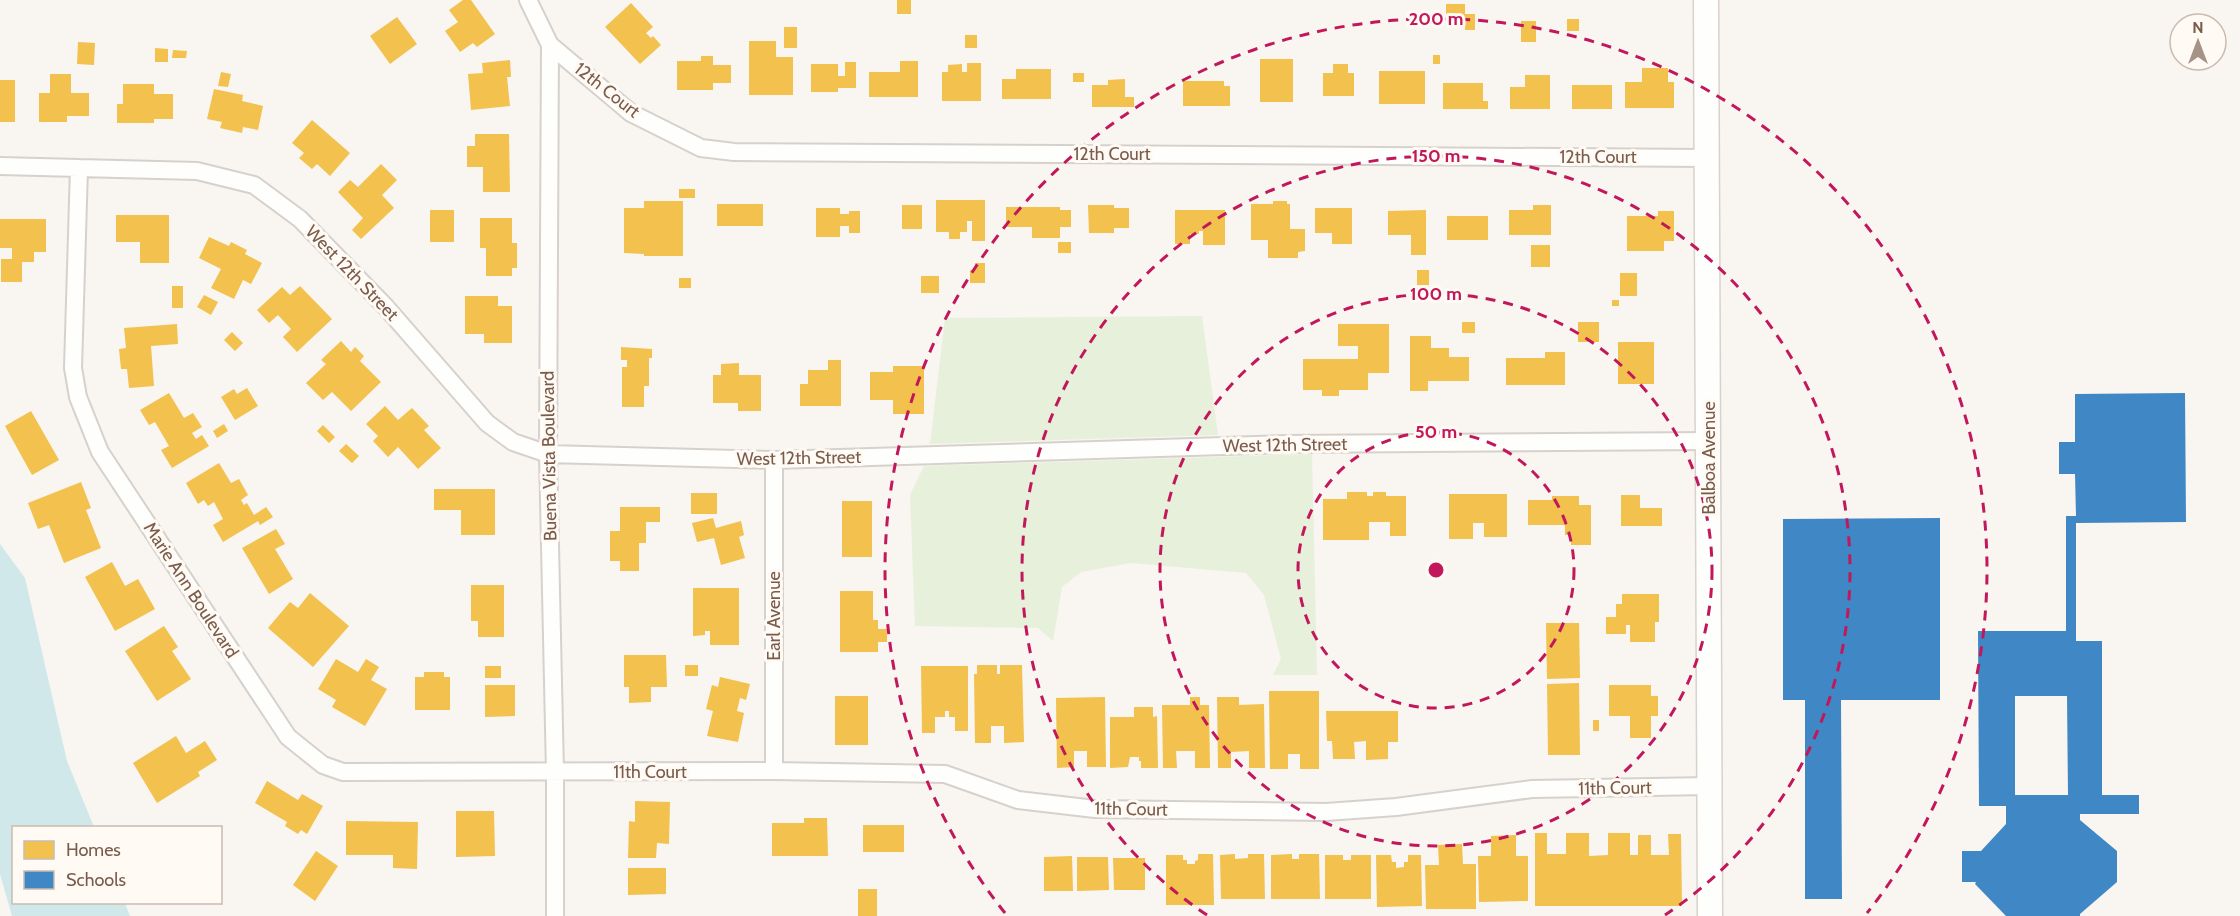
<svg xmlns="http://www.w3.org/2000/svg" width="2240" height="916" font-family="Cabin,sans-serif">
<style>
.green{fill:#e7f0db}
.water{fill:#d0e8ea}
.homes{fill:#f2c14e}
.schools{fill:#3f88c5;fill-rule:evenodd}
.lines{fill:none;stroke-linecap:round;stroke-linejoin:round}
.street-casing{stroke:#d7d1cb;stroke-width:20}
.secondary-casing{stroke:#d9d2cb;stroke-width:27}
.street{stroke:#fefefd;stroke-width:16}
.secondary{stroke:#fefefd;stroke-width:24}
.ring{fill:none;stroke:#c2185b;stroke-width:3;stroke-dasharray:10 8}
.labels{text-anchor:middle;stroke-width:6;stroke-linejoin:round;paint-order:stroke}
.street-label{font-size:18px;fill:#7a5c4d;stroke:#fffaf3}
.centre{fill:#c2185b;stroke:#fffaf3;stroke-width:3}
.ring-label{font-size:18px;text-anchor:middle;font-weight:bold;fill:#c2185b;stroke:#fffaf3;stroke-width:6;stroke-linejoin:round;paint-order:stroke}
</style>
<rect width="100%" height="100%" fill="#f9f5f0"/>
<path class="green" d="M1202,316l16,119 -288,9 15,-126z
M1312,454l5,221h-44l8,-16 -17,-64 -18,-22 -115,-10 -50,9 -19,15 -9,54 -15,-13 -123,-2 -5,-131 14,-29z"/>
<path class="water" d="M0,544l25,34 42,183 27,66 -80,1v74l111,1 5,13h-118l-12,-42z"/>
<path class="homes" d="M463,0h8l24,34 -18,13 -4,-4 -13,9 -15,-21 13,-9 -9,-12z
M897,0h14v14h-14z
M631,3l22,24 -7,6 5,5 2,-2 8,9 -21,19 -35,-37z
M1446,4h19v10h10v16h-10v-5h-19z
M397,17l20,27 -27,20 -20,-28z
M1567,19h12v12h-12z
M1521,21h15v21h-15z
M784,27h13v21h-13z
M965,35h12v13h-12z
M749,41h27v16h17v38h-44z
M78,42l17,1 -1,22 -17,-1z
M155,48l13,1v13h-13z
M173,50l14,1 -1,7h-14z
M1433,55h7v9h-7z
M701,56h12v9h18v18h-18v7h-36v-29h24z
M1260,59h33v43h-33z
M510,60l1,17h-4l3,29 -39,4 -3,-36 15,-1 -1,-10z
M900,61h18v36h-49v-25h31z
M845,62h11v26h-18v4h-27v-28h27v12h7z
M967,63h14v38h-39v-29h6v-7l14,-1v8h5z
M1333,64h15v9h6v23h-31v-23h10z
M1642,68h26v14h6v26h-49v-26h17z
M1016,69h35v30h-49v-20h14z
M1379,71h46v33h-46z
M221,72l10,2 -3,13 -10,-1z
M1073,73h11v9h-11z
M50,74h21v19h18v23h-22v6h-28v-29h11z
M1525,75h25v34h-40v-22h15z
M1125,79v18h9v10h-42v-22h16v-5z
M0,80h15v42h-15z
M1183,81h41v5h6v20h-47z
M1443,83h40v18h5v8h-45z
M123,84h31v10h19v25h-19v4h-37v-19h6z
M1572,85h40v24h-40z
M214,89l29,6 -1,6 21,5 -5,24 -15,-3 -1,6 -22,-5 2,-6 -15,-3z
M312,120l38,33 -20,23 -13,-12 -5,5 -13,-11 5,-5 -12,-10z
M475,134h34l1,58h-27v-25h-16v-21h8z
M381,164l16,16 -15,15 12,13 -33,31 -9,-9 11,-12 -25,-26 12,-12 8,7z
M679,189h16v9h-16z
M936,200h49v41h-13v-20h-5v11h-7v7h-11v-7h-13z
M644,201h39v55h-39v-2l-20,-1v-45h20z
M1273,201h14v3h3v25h15v22l-7,1v6h-30v-18h-17v-36h22z
M717,204h46v22h-46z
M902,205h20v24h-20z
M1088,205h26v3h15v20h-15v5h-25z
M1533,205h18v30h-42v-25h24z
M1006,207h54v3h11v17h-11v11h-28v-11h-26z
M816,208h24v6h9v-3h11v22h-11v-7h-9v11h-24z
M1315,208h37v36h-20v-11h-17z
M430,210h24v32h-24z
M1175,210h50v35h-22v-14h-4v3h-9v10h-15z
M1426,210v45h-15v-20h-23v-24z
M1658,211h16v30h-10v10h-37v-35h31z
M116,215h53v48h-29v-21h-24z
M1447,216h41v24h-41z
M480,218h32v25h5v25h-5v8h-26v-28h-6z
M0,219h46v33h-12v10h-12v20h-21v-23h11v-11h-12z
M209,237l20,9 2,-4 16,8 -2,4 17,9 -11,21 -8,-4 -9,19 -23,-11 10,-19 -22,-11z
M1058,242h13v11h-13z
M1531,245h19v22h-19z
M975,263h10v20h-15v-13h5z
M1417,270h12v15h-12z
M1620,273h17v23h-17z
M921,276h18v17h-18z
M679,278h12v10h-12z
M172,286h11v22h-11z
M300,286l32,33 -35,33 -14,-15 8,-8 -13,-14 -9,8 -12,-13 25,-23 8,8z
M204,295l14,7 -7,13 -14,-8z
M465,296h33v10h14v37h-28v-9h-19z
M1612,300h7v6h-7z
M1462,322h13v11h-13z
M1578,322h21v20h-21z
M177,324l1,20 -27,2 3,40 -25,2 -2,-19h-6l-2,-20 7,-1 -2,-20z
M1338,324h51v49h-21v17h-29v6h-17v-6h-19v-31h55v-13h-20z
M232,332l11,11 -8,8 -11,-11z
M1410,336h21v12h18v9h20v24h-41v10h-18z
M341,341l10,11 4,-5 9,9 -4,5 21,21 -30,29 -19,-19 -9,8 -17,-17 20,-19 -5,-4z
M1618,342h36v42h-36z
M621,347l31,2v9h-3v28h-5v21h-22v-40h5v-7h-6z
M1545,352h20v33h-59v-27h39z
M828,360h13v46h-41v-22h8v-14h20z
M739,363v12h22v36h-23v-8h-25v-28h8v-11z
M893,366h31v48h-31v-14h-23v-28h23z
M247,388l11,18 -23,14 -14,-23 13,-8 3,5z
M169,393l15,25 9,-5 9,14 -10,6 4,6 6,-4 7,11 -37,22 -11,-18 8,-4 -14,-24 -6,3 -9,-15z
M385,406l13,14 14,-12 17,18 -5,4 17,18 -23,21 -20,-22 -10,10 -15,-16 5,-5 -12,-12z
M31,411l28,49 -27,15 -27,-49z
M224,424l4,7 -11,7 -4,-7z
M323,425l12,12 -6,6 -12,-12z
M346,444l13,12 -7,7 -13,-12z
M219,463l12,20 8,-4 9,16 -7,5 3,5 3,-2 7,12 12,-8 7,10 -13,8 -2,-4 -35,21 -10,-17 10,-6 -9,-17 -6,4 -4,-6 -6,4 -12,-21z
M81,482l10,26 -5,2 15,38 -37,15 -15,-38 -11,4 -10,-26z
M434,489h61v46h-34v-25h-27z
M1347,492h20v4h6v-4h13v4h20v40h-16v-14h-21v18h-46v-41h24z
M691,493h26v21h-26z
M1449,494h58v43h-23v-14h-11v16h-24z
M1621,495h19v13h22v18h-41z
M1552,496h27v9h12v40h-20v-10h-6v-10h-37v-25h24z
M842,501h30v56h-30z
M620,507h40v15h-14v21h-7v28h-19v-10h-10v-30h10z
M713,518l3,10 25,-7 3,14 -5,2 6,21 -24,7 -7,-27 -17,4 -5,-19z
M276,529l9,15 -10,5 18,30 -24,15 -27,-46z
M112,562l13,24 13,-7 17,30 -40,22 -30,-54z
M471,585h33v52h-26v-16h-7z
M693,588h46v57h-29v-14h-5v4l-12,1z
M840,591h33v29h5v9h9v13h-9v10h-38z
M310,593l39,33 -36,41 -45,-39 22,-26 8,6z
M1622,594h37v28h-4v20h-25v-17h-4v9h-20v-17h10v-13h6z
M1546,623h33l1,55 -33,1z
M164,626l14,21 -6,4 19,28 -34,22 -32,-50z
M624,655h42l1,32h-16v15l-22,1v-16h-5z
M336,659l22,13 8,-13 13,8 -8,13 16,9 -22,37 -33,-19 4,-7 -18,-11z
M685,665h13v11h-13z
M977,665h20v9h3v-9h22l2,77 -20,1v-17h-13v17h-16l-1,-69h3z
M485,666h16v12h-16z
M921,666h47v65h-13v-14h-6v-6h-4v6h-10v16h-13z
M424,672h20v5h6v33h-35v-33h9z
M720,677l30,7 -4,16 -6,-2 -3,13 7,2 -6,29 -31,-6 6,-25 -7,-2 6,-24 6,2z
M1579,683l1,72h-32l-1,-71z
M485,685h30v31l-30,1z
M1609,685h42v11h7v20h-7v22h-21v-22h-21z
M1269,691h50v78h-19v-15h-12v15h-18z
M835,696h33v49h-33z
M1105,697l1,70h-19v-16h-13v16l-17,1 -1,-70z
M1190,697h10v8h9l1,63h-15v-17h-19l1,17h-14l-1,-63h28z
M1217,697h22v8l25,-1 1,64h-16v-17l-18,1v16h-13z
M1134,707h19v10l4,-1 1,52h-17v-7h-2v-4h-9l-2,10 -18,1v-51h24z
M1326,711h72v31h-10v17l-22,1v-19l-12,1 1,17h-22l-1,-18h-5z
M1593,720h6v11h-6z
M176,736l10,17 19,-12 12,19 -19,12 2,4 -43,27 -24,-40z
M267,781l31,19 4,-6 21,12 -16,28 -6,-4 -3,4 -13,-8 2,-4 -32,-19z
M635,801l35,1 -1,42 -12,-1 -1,15h-28l1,-37 6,1z
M456,811h38l1,45 -39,1z
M804,818h23l1,38h-56v-33h32z
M346,821l72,1 -1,47 -24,-1v-13h-47z
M863,825h41v27h-41z
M1535,833h12v21h19v-21h23v23l19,-1v-22h22v22h8v-20h13v20h18l-1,-21h13l1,72h-147z
M1516,835v21h12v45l-49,1 -1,-46h13v-20z
M1462,844l1,20h13v45h-50l-1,-44h14l-1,-20z
M316,851l22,15 -23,35 -22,-16z
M1198,854h15l1,51h-48v-50h17v5h4v4h8v-3l3,-1z
M1235,854v5l13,-1v-4h16l1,45h-44l-1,-44z
M1292,854v5h7v-5h20l1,45h-49v-44z
M1325,855h18v5h8v-5h20v44h-46z
M1376,855h15l1,7h4v6l8,-1v-5h4v-7h13l1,51 -45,1z
M1072,856l1,35h-29v-34z
M1077,857h31l1,33 -32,1z
M1113,858h32v32h-31z
M628,868h38v26l-38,1z
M858,889h19v27h-19z"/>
<path class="schools" d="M2185,393l1,129 -110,1v118h26v154h37v19h-59v6l37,31v31l-37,32v2h-74l-31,-32 1,-2h-14v-31h19l25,-27v-18h-27l-1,-175h88v-115h10l-1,-42h-16v-32h16v-48zM2015,696h52l1,99h-53z
M1940,518v182h-99l1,199h-37v-199h-22v-181z"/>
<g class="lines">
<g class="street-casing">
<path id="street" d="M528,0l22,45 -2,409 7,319v143
M550,45l81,68 70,35 33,4 973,6
M0,166l197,5 57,14 46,34 85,87 102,117 26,19 35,12 226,6 513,-16 422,-3
M79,168l-6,200 5,29 22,55 188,285 35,28 20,7 431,-1 171,3 73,26 77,9 231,3 70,-5 136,-18 178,-3
M774,460v311"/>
</g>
<g class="secondary-casing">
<path id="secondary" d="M1706,0l4,916"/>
</g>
<use href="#street" class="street"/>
<use href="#secondary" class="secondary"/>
</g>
<g class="ring">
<circle cx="1436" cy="570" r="138"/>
<circle cx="1436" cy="570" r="276"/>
<path d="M1207 915A414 414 0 1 1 1665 915"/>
<path d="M1005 913A551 551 0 1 1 1867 913"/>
</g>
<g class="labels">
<g class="street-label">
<text transform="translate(607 90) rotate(38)" y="6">12th Court</text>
<text x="1112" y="160">12th Court</text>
<text x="1598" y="163">12th Court</text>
<text transform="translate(352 273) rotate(46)" y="6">West 12th Street</text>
<text transform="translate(1285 445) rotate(-1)" y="6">West 12th Street</text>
<text transform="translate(549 456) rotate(-91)" y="6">Buena Vista Boulevard</text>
<text transform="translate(799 458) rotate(-1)" y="6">West 12th Street</text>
<text transform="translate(1709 458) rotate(-90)" y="6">Balboa Avenue</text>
<text transform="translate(191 590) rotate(57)" y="6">Marie Ann Boulevard</text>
<text transform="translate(774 616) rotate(-90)" y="6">Earl Avenue</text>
<text x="650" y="778">11th Court</text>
<text transform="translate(1615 788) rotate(-1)" y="6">11th Court</text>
<text transform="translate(1131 809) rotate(1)" y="6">11th Court</text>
</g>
</g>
<circle cx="1436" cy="570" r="9" class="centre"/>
<g class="ring-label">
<text x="1436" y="25">200 m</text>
<text x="1436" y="162">150 m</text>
<text x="1436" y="300">100 m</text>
<text x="1436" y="438">50 m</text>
</g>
<rect x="12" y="826" width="210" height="78" fill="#fffaf3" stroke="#cabbb1" stroke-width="1.5"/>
<rect x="24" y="841" width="30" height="18" fill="#f2c14e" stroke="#cabbb1" stroke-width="1.5"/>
<text x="66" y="856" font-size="18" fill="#7a5c4d">Homes</text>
<rect x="24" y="871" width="30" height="18" fill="#3f88c5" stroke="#cabbb1" stroke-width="1.5"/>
<text x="66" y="886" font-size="18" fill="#7a5c4d">Schools</text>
<g transform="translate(2198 42)"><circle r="28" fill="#fffaf3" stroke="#cabbb1" stroke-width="1.5"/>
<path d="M0-4.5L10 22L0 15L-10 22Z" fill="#a69286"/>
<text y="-9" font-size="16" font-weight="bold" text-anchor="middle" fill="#7a5c4d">N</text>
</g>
</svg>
